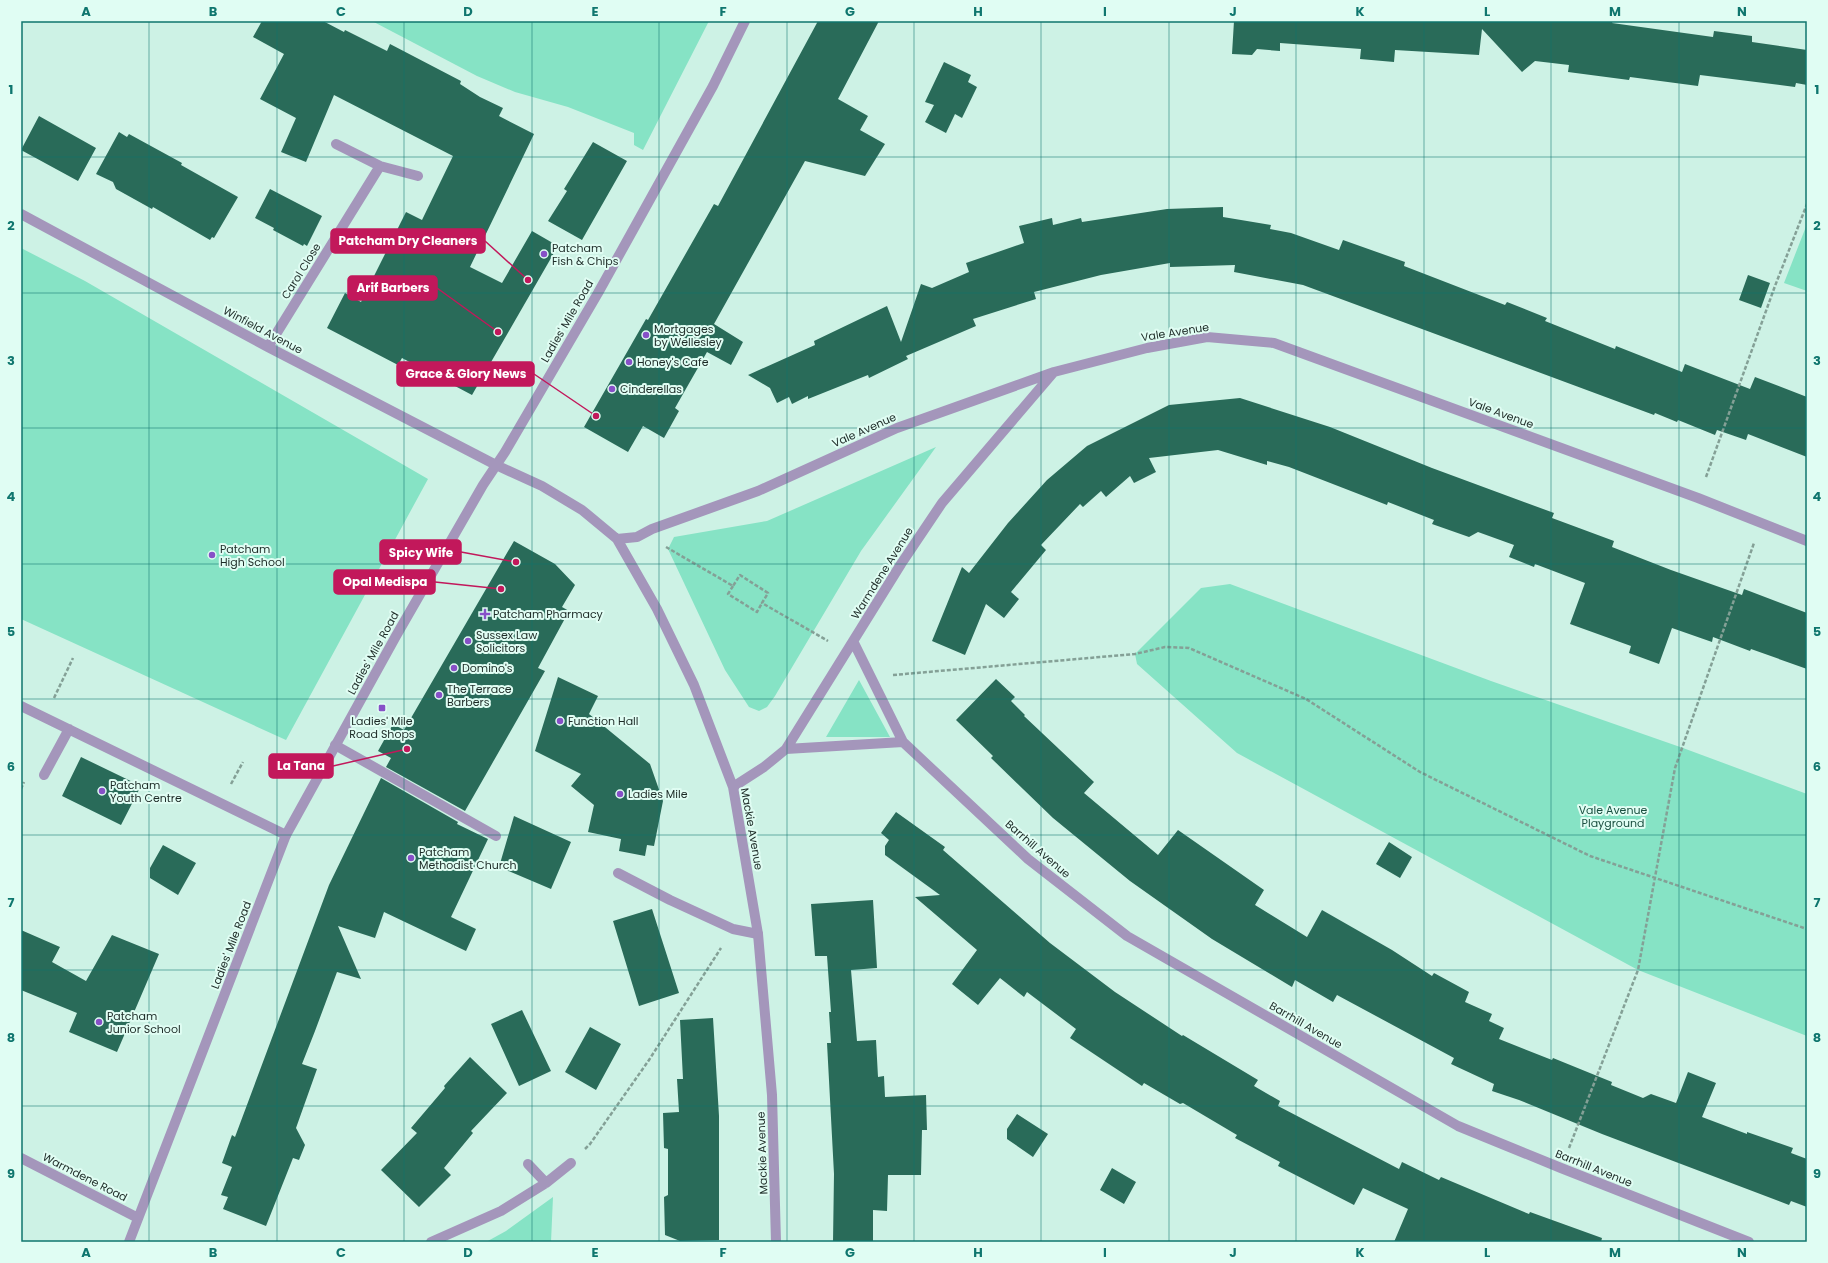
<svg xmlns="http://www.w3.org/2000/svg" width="1828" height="1263" font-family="Poppins,sans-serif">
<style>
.green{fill:#86e3c5}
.building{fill:#296b59}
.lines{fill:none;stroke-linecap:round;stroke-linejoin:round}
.path{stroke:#84a096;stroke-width:2.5;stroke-dasharray:4 2;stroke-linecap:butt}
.lane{stroke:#a496bb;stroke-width:10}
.street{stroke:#a496bb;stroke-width:10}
.grid{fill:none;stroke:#0f766e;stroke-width:1;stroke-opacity:0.55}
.poi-dot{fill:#8750c7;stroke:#e0fdf3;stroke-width:1.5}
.labels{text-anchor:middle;stroke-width:4;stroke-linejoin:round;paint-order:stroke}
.poi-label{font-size:11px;fill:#1d2b27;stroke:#e0fdf3;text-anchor:start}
.street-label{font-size:11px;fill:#1d2b27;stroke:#e0fdf3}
.park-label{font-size:11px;fill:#1b5041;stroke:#e0fdf3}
.leader{fill:none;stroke:#c2185b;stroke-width:1.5}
.callout-dot{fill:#c2185b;stroke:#e0fdf3;stroke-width:1.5}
.callout{fill:#c2185b;stroke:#c2185b;stroke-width:1.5}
.callout-label{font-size:12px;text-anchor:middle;font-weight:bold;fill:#fff}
.neatline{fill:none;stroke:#0f766e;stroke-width:1.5}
.grid-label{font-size:13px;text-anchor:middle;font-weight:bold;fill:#0f766e}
</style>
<rect width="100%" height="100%" fill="#cdf2e5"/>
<path class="green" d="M372,21h337l-66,129 -9,-5v-12l-66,-26 -53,-15 -38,-16z
M1807,224v67l-23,-8z
M21,248l64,33 343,198 -142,261 -265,-121z
M936,447l-75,104 -86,145 -8,11 -8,4 -10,-4 -24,-37 -57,-121 6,-12 93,-16z
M1230,584l261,97 192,67 124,46v242l-169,-66 -401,-217 -100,-89 -2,-10 66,-66z
M859,680l31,57h-64z
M553,1197l-2,45h-65l20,-11z"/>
<path class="building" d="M262,21h61l21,11 1,-2 42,21 3,-7 71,37 -1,3 20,13 23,11 -4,8 35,18 -64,133 32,16 30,-52 26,15 -86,149 -70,-37 -4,7 -71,-37 18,-35 16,9 45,-90 16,8 31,-64 -119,-61 -28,67 -25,-10 15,-34 -36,-19 24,-45 -31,-17z
M818,21h61l-41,78 30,17 -8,14 25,14 -20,32 -60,-15 -91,163 29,18 -12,23 -24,-13 -32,56 4,3 -15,27 -21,-12 -15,26 -44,-25 62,-108 2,1 66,-116 4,2z
M1234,21h379l-1,2 101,14 1,-6 38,5v6l55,8v35l-11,-2 -1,4 -95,-12 -2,11 -68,-9 -1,3 -61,-8 1,-7 -34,-4 -13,11 -40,-43 -3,26 -84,-5 -1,12 -34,-3 1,-10 -81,-6v8l-23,-2 -5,6 -20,-1z
M944,62l27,13 -3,7 9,5 -15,31 -7,-4 -9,19 -21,-11 9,-17 -9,-3z
M39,116l57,32 -18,33 -57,-31z
M119,132l8,5 2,-3 53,29 -1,2 57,32 -24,41 -2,-1 -2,3 -57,-33 -1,2 -36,-20 -3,-7 -17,-8z
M593,142l34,19 -45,79 -34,-19 19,-30 -3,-2z
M270,189l52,27 -15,30 -3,-2 -1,2 -30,-16 1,-2 -19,-10z
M1223,207v10l48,8 -1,4 21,4 48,17 4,-10 62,22 -1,4 101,39 2,-3 40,16 -2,3 70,28 1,-3 66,26 3,-8 65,25 5,-12 52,20v60l-59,-23 -2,6 -29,-10 -2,5 -37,-15 -1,2 -22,-9 -1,2 -351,-130 -69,-13 1,-7 -65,2v-4l-69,12 -67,17 2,7 -63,20 3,7 -70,30 2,3 -39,19 -1,-3 -60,24v-3l-16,8 -3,-7 -12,6 -7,-15 -22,-13 67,-30 -1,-4 73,-35 14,36 20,-58 11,4 37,-16 -3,-9 58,-20 -5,-17 33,-8 1,7 28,-7 1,4 85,-13z
M1748,275l22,8 -9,25 -22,-8z
M1240,398l90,29 102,41 122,45 -2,5 62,23 -2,6 59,23 71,25 2,-6 63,24v56l-56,-20 -1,2 -37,-14 -1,5 -40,-14 -13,36 -30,-11 2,-7 -61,-22 15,-41 -50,-19 -1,3 -25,-10 5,-12 -36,-13 -9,5 -37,-13 2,-4 -46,-18 -1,3 -98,-38 -22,-6v4l-49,-15 -69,8 7,14 -22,11 -4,-7 -24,21 -5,-6 -18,16 -3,-3 -39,41 5,5 -35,42 8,7 -15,19 -18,-14 -21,51 -33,-14 30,-74 7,6 39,-50 39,-43 40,-34 82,-41z
M514,541l41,23 20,21 -13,22 7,4 -31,57 7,3 -80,140 -79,-44 5,-9 -13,-7 15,-27 11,6z
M558,677l40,19 -9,18 61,50 13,37 -9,45 -7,-1 -2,11 -26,-5 2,-12 -33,-7 6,-27 -23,-19 10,-12 -46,-23z
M996,679l19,18 -4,4 14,14 -1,1 70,66 -10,11 74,62 20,-25 86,60 -9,15 52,32 15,-27 70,40 40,26 2,-3 35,19 -4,10 27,12 -3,7 15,7 -5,11 53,21 1,-2 59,24 -1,3 32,13 8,-4 25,9 12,-31 28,11 -14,34 45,17v-2l46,16 -2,5 16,6v48l-16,-6 -2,4 -187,-71 -83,-34 -27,-9 2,-7 -43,-20 3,-6 -117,-63 -4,7 -38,-22 -3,7 -80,-48 -82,-58 -77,-63 -62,-60 2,-2 -37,-36z
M81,757l60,29 -20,39 -59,-29z
M381,778l77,44 -1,2 31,15 -37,78 25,12 -10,22 -82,-39 -9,26 -37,-12 23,53 -24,-7 -22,59 -13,33 15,5 -21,59 9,17 -6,15 -6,-2 -27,68 -43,-17 5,-12 -7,-2 11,-28 -10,-4 10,-28 3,2 94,-252z
M896,812l49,35 -2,3 107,93 65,49 67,44 1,-1 75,45 -4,6 26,15 -2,5 121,63 3,-7 37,18 2,-3 88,37 1,-2 72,26 -1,4h-207l14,-33 -45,-21 -9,17 -76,-39 2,-4 -45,-24 2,-3 -54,-32 -3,1 -36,-21 -2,3 -72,-48 6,-9 -49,-37 -3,5 -24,-19 -22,27 -26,-21 25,-34 -62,-53 25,-2 -55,-40v-9l4,-6 -8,-7z
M514,816l57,26 -20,47 -52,-22z
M1389,842l23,15 -12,21 -24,-14z
M163,845l33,18 -18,32 -28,-17v-10z
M873,900l4,68 -26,2 6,71 19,-1 2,37 6,-1 1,21 41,-2 1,35h-5l-1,45h-33l-1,36 -14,-1v32h-40l1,-68 -7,-131h4l-2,-31h2l-4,-56h-12l-4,-52z
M652,909l27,84 -40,13 -26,-85z
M21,930l39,17 -8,15 34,19 26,-46 47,19 -42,98 -48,-20 8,-19 -56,-23z
M522,1010l29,61 -32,15 -28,-62z
M713,1018l6,98v124l-39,1 -15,-6 -1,-38 4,-2v-46l-4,-1 -1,-35 16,-1 -2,-33h6l-3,-59z
M590,1027l31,17 -25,46 -31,-18z
M470,1057l37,36 -36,38 2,2 -29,35 7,7 -32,32 -38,-37 36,-37 -6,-5 34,-40 -1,-2z
M1017,1114l31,20 -15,23 -26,-18v-10z
M1112,1168l24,14 -12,22 -24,-14z"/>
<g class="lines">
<path class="path" d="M1706,477l69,-191 32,-82
M666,547l67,39 7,-11 28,18 -6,10 66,38
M733,586l-5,8 29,18 5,-9
M893,675l242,-21 30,-7 24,1 117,51 114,73 170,84 217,73
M54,698l19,-40
M231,784l12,-22
M21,789l3,-7
M1569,1148l69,-178 37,-202 79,-225
M585,1149l5,-5 59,-84 72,-112"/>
<path class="lane" d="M21,706l265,129
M335,745l161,91
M44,775l25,-46
M618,873l52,27 63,29 25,5"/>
<path class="street" d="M336,144l44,22
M21,214l247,133 228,118 46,21 40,24 35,29 40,70 37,76 39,102 25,147 14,161 4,147
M268,347l112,-181 38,10
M617,539l20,-2 15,-8 106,-38 139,-63 157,-56 93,-24 60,-11 67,6 424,155 109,43
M853,641l50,101 125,117 99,77 331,190 103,42 188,74
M786,749l117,-7
M733,787l31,-20 22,-18 115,-185 41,-61 111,-130
M21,1158l117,60
M528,1164l18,19
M129,1242l157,-407 110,-199 87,-151 22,-33 93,-159 115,-207 32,-65
M431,1242l70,-31 45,-28 25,-20"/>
</g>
<path class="grid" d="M149,21v1221M277,21v1221M404,21v1221M532,21v1221M659,21v1221M787,21v1221M914,21v1221M1041,21v1221M1169,21v1221M1296,21v1221M1424,21v1221M1551,21v1221M1679,21v1221M21,157h1786M21,293h1786M21,428h1786M21,564h1786M21,699h1786M21,835h1786M21,970h1786M21,1106h1786"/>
<g class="poi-dot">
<circle cx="544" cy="254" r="4"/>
<circle cx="646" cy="335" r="4"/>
<circle cx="629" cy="362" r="4"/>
<circle cx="612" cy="389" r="4"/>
<circle cx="212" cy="555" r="4"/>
<path d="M483 608h4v4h4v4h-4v4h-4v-4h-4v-4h4z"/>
<circle cx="468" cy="641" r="4"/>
<circle cx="454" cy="668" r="4"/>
<circle cx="439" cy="695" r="4"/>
<rect x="378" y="704" width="8" height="8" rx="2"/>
<circle cx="560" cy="721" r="4"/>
<circle cx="102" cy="791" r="4"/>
<circle cx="620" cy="794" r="4"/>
<circle cx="411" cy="858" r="4"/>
<circle cx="99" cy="1022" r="4"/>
</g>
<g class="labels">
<g class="poi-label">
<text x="552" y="252">Patcham<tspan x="552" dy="13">Fish &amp; Chips</tspan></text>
<text x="654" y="333">Mortgages<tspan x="654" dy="13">by Wellesley</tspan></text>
<text x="637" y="366">Honey's Cafe</text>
<text x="620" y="393">Cinderellas</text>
<text x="220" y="553">Patcham<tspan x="220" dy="13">High School</tspan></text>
<text x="493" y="618">Patcham Pharmacy</text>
<text x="476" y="639">Sussex Law<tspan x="476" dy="13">Solicitors</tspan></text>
<text x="462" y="672">Domino's</text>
<text x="447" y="693">The Terrace<tspan x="447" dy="13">Barbers</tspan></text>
<text x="382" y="725" text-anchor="middle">Ladies' Mile<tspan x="382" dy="13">Road Shops</tspan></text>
<text x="568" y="725">Function Hall</text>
<text x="110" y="789">Patcham<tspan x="110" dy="13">Youth Centre</tspan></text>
<text x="628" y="798">Ladies Mile</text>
<text x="419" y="856">Patcham<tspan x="419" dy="13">Methodist Church</tspan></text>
<text x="107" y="1020">Patcham<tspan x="107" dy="13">Junior School</tspan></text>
</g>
<g class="street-label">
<text transform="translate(301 271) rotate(-58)" y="4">Carol Close</text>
<text transform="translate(567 321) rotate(-60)" y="4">Ladies' Mile Road</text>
<text transform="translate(263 330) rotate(28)" y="4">Winfield Avenue</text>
<text transform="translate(1175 332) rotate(-9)" y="4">Vale Avenue</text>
<text transform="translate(1501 413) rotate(20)" y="4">Vale Avenue</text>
<text transform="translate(864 430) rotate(-24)" y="4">Vale Avenue</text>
<text transform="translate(882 573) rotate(-58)" y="4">Warmdene Avenue</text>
<text transform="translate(373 653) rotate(-61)" y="4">Ladies' Mile Road</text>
<text transform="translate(752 829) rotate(80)" y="4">Mackie Avenue</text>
<text transform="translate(1038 849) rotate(41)" y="4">Barrhill Avenue</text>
<text transform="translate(231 945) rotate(-69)" y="4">Ladies' Mile Road</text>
<text transform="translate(1306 1025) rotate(30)" y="4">Barrhill Avenue</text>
<text transform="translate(762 1153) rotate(-92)" y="4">Mackie Avenue</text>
<text transform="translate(1594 1168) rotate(22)" y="4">Barrhill Avenue</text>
<text transform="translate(85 1177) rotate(27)" y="4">Warmdene Road</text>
</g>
<g class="park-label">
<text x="1613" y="814">Vale Avenue<tspan x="1613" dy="13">Playground</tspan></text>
</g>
</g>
<path class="leader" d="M528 280L485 241M498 332L437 288M596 416L534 374M516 562L461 552M501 589L435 582M407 749L333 766"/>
<g class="callout-dot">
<circle cx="528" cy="280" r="4"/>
<circle cx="498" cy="332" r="4"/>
<circle cx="596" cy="416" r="4"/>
<circle cx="516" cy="562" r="4"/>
<circle cx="501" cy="589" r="4"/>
<circle cx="407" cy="749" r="4"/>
</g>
<g class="callout">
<rect x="331" y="229" width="154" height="24" rx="4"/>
<rect x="348" y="276" width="89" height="24" rx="4"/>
<rect x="397" y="362" width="137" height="24" rx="4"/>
<rect x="380" y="540" width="81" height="24" rx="4"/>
<rect x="334" y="570" width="101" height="24" rx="4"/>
<rect x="269" y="754" width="64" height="24" rx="4"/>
</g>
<g class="callout-label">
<text x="408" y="245">Patcham Dry Cleaners</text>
<text x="393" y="292">Arif Barbers</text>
<text x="466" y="378">Grace &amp; Glory News</text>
<text x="421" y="557">Spicy Wife</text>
<text x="385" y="586">Opal Medispa</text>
<text x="301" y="770">La Tana</text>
</g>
<rect width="1828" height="1263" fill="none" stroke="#e0fdf3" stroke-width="44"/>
<rect x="22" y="22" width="1784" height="1219" class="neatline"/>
<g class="grid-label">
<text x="86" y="16">A</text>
<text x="213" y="16">B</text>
<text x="341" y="16">C</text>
<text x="468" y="16">D</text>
<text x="595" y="16">E</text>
<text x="723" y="16">F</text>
<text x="850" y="16">G</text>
<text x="978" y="16">H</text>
<text x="1105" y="16">I</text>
<text x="1233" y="16">J</text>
<text x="1360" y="16">K</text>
<text x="1487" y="16">L</text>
<text x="1615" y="16">M</text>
<text x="1742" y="16">N</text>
<text x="11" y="94">1</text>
<text x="1817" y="94">1</text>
<text x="11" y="230">2</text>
<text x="1817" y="230">2</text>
<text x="11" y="365">3</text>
<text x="1817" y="365">3</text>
<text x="11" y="501">4</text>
<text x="1817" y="501">4</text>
<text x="11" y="636">5</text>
<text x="1817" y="636">5</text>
<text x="11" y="771">6</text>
<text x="1817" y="771">6</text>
<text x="11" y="907">7</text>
<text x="1817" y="907">7</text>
<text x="11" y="1042">8</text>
<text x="1817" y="1042">8</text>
<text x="11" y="1178">9</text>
<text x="1817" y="1178">9</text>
<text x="86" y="1257">A</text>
<text x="213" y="1257">B</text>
<text x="341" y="1257">C</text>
<text x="468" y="1257">D</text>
<text x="595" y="1257">E</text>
<text x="723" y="1257">F</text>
<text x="850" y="1257">G</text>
<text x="978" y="1257">H</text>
<text x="1105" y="1257">I</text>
<text x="1233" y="1257">J</text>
<text x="1360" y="1257">K</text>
<text x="1487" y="1257">L</text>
<text x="1615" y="1257">M</text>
<text x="1742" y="1257">N</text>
</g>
</svg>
